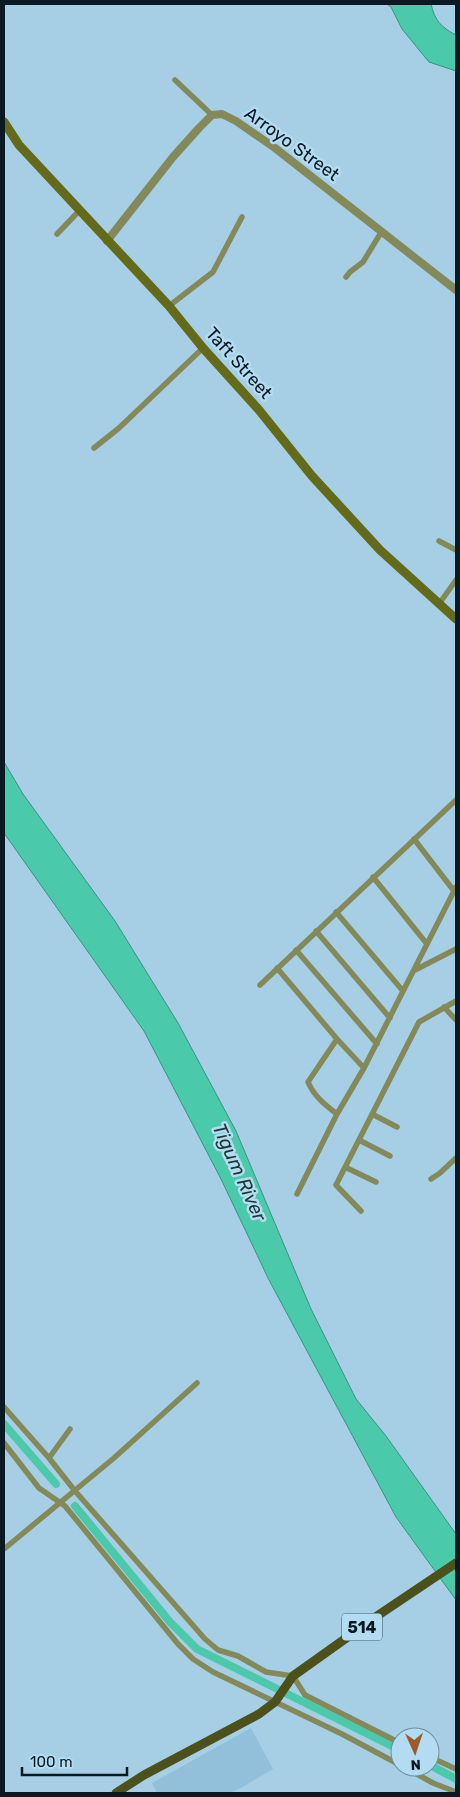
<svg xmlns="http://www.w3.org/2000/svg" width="460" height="1797" font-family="Rubik,sans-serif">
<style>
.built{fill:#92c0da}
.water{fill:#4bc9ab;stroke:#389482}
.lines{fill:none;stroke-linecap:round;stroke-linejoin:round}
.canal{stroke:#4bc9ab;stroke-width:8}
.minor{stroke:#838959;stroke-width:5.5}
.tertiary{stroke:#838959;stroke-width:8}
.secondary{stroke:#636a19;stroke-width:9}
.primary{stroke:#4c511b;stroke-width:9}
.labels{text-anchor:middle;stroke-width:5;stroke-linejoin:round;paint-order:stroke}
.shield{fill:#b3dbf2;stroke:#3d5460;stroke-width:1}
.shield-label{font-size:16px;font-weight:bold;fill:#0b1a22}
.street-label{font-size:18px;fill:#0b1a22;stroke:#b3dbf2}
.water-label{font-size:19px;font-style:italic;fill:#1d3831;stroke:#b3dbf2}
</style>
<rect width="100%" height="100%" fill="#a6cee5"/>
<path class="built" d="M251,1728l22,41 -32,19 -12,5h-72l-5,-10z"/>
<path class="water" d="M387,4h44c4,17 10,23 25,31v36l-27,-9 -27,-33 -11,-22z
M4,762l19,32 92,127 63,102 58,108 75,178 45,90 30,37 70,98v66l-60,-83 -127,-237 -48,-101 -77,-148 -140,-198z"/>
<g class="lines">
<path class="canal" d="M4,1424l52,60
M75,1506l95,116 27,27 203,101
M430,1765l26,14"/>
<path class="minor" d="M175,80l37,35
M57,234l23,-24
M346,277l4,-5 13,-10 19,-31
M169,306l44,-34 29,-55
M94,448l25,-20 84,-80
M439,541l17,9
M439,604l17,-24
M414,839l40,52
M373,877l54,67
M336,912l67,79
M316,931l74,87
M296,950l81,94
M277,968l60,71 27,29
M415,970l41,-21
M260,985l196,-185
M444,1007l12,13
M337,1039l-29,43c6,14 17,23 29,32l27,-46 92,-181
M372,1114l25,13
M359,1140l31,16
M345,1167l31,15
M431,1179l9,-6 16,-15
M297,1194l40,-80
M361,1211l-25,-26 83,-163 37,-21
M4,1407l45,51 26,33 130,148 13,11 20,6 28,16 27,4 12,19 95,48
M4,1443l35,45 26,18 113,138 15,15 20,13 129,62 58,31
M49,1458l21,-29
M4,1549l110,-91 83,-75
M430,1757l26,12
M404,1767l29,16 23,9"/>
<path class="tertiary" d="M107,241l66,-84 26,-29 13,-13 10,-1 14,7 39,27 181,142"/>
<path class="secondary" d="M4,122l15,23 150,161 34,42 56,62 53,66 68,74 76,69"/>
<path class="primary" d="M116,1793l28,-18 115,-61 16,-12 18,-26 87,-62 76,-51"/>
</g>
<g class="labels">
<rect class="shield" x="342" y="1613.5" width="40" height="27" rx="4"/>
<g class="shield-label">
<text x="362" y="1633">514</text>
</g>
<g class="street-label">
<text transform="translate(292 144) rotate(36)" y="6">Arroyo Street</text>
<text transform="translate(239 363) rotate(48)" y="6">Taft Street</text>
</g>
<g class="water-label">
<text transform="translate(240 1172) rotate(66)" y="7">Tigum River</text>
</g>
</g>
<rect width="460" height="1797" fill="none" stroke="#0b1a22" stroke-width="10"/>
<g transform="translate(415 1752) rotate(177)"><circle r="24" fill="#b3dbf2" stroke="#708e9f"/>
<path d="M0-4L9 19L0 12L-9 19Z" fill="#9d5a29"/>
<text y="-8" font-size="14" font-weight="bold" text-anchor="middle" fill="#0b1a22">N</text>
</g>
<path d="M22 1767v8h105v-8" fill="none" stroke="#0b1a22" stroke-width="2.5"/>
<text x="30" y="1767" font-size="15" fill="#0b1a22" stroke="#b3dbf2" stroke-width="4" paint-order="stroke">100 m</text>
</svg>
